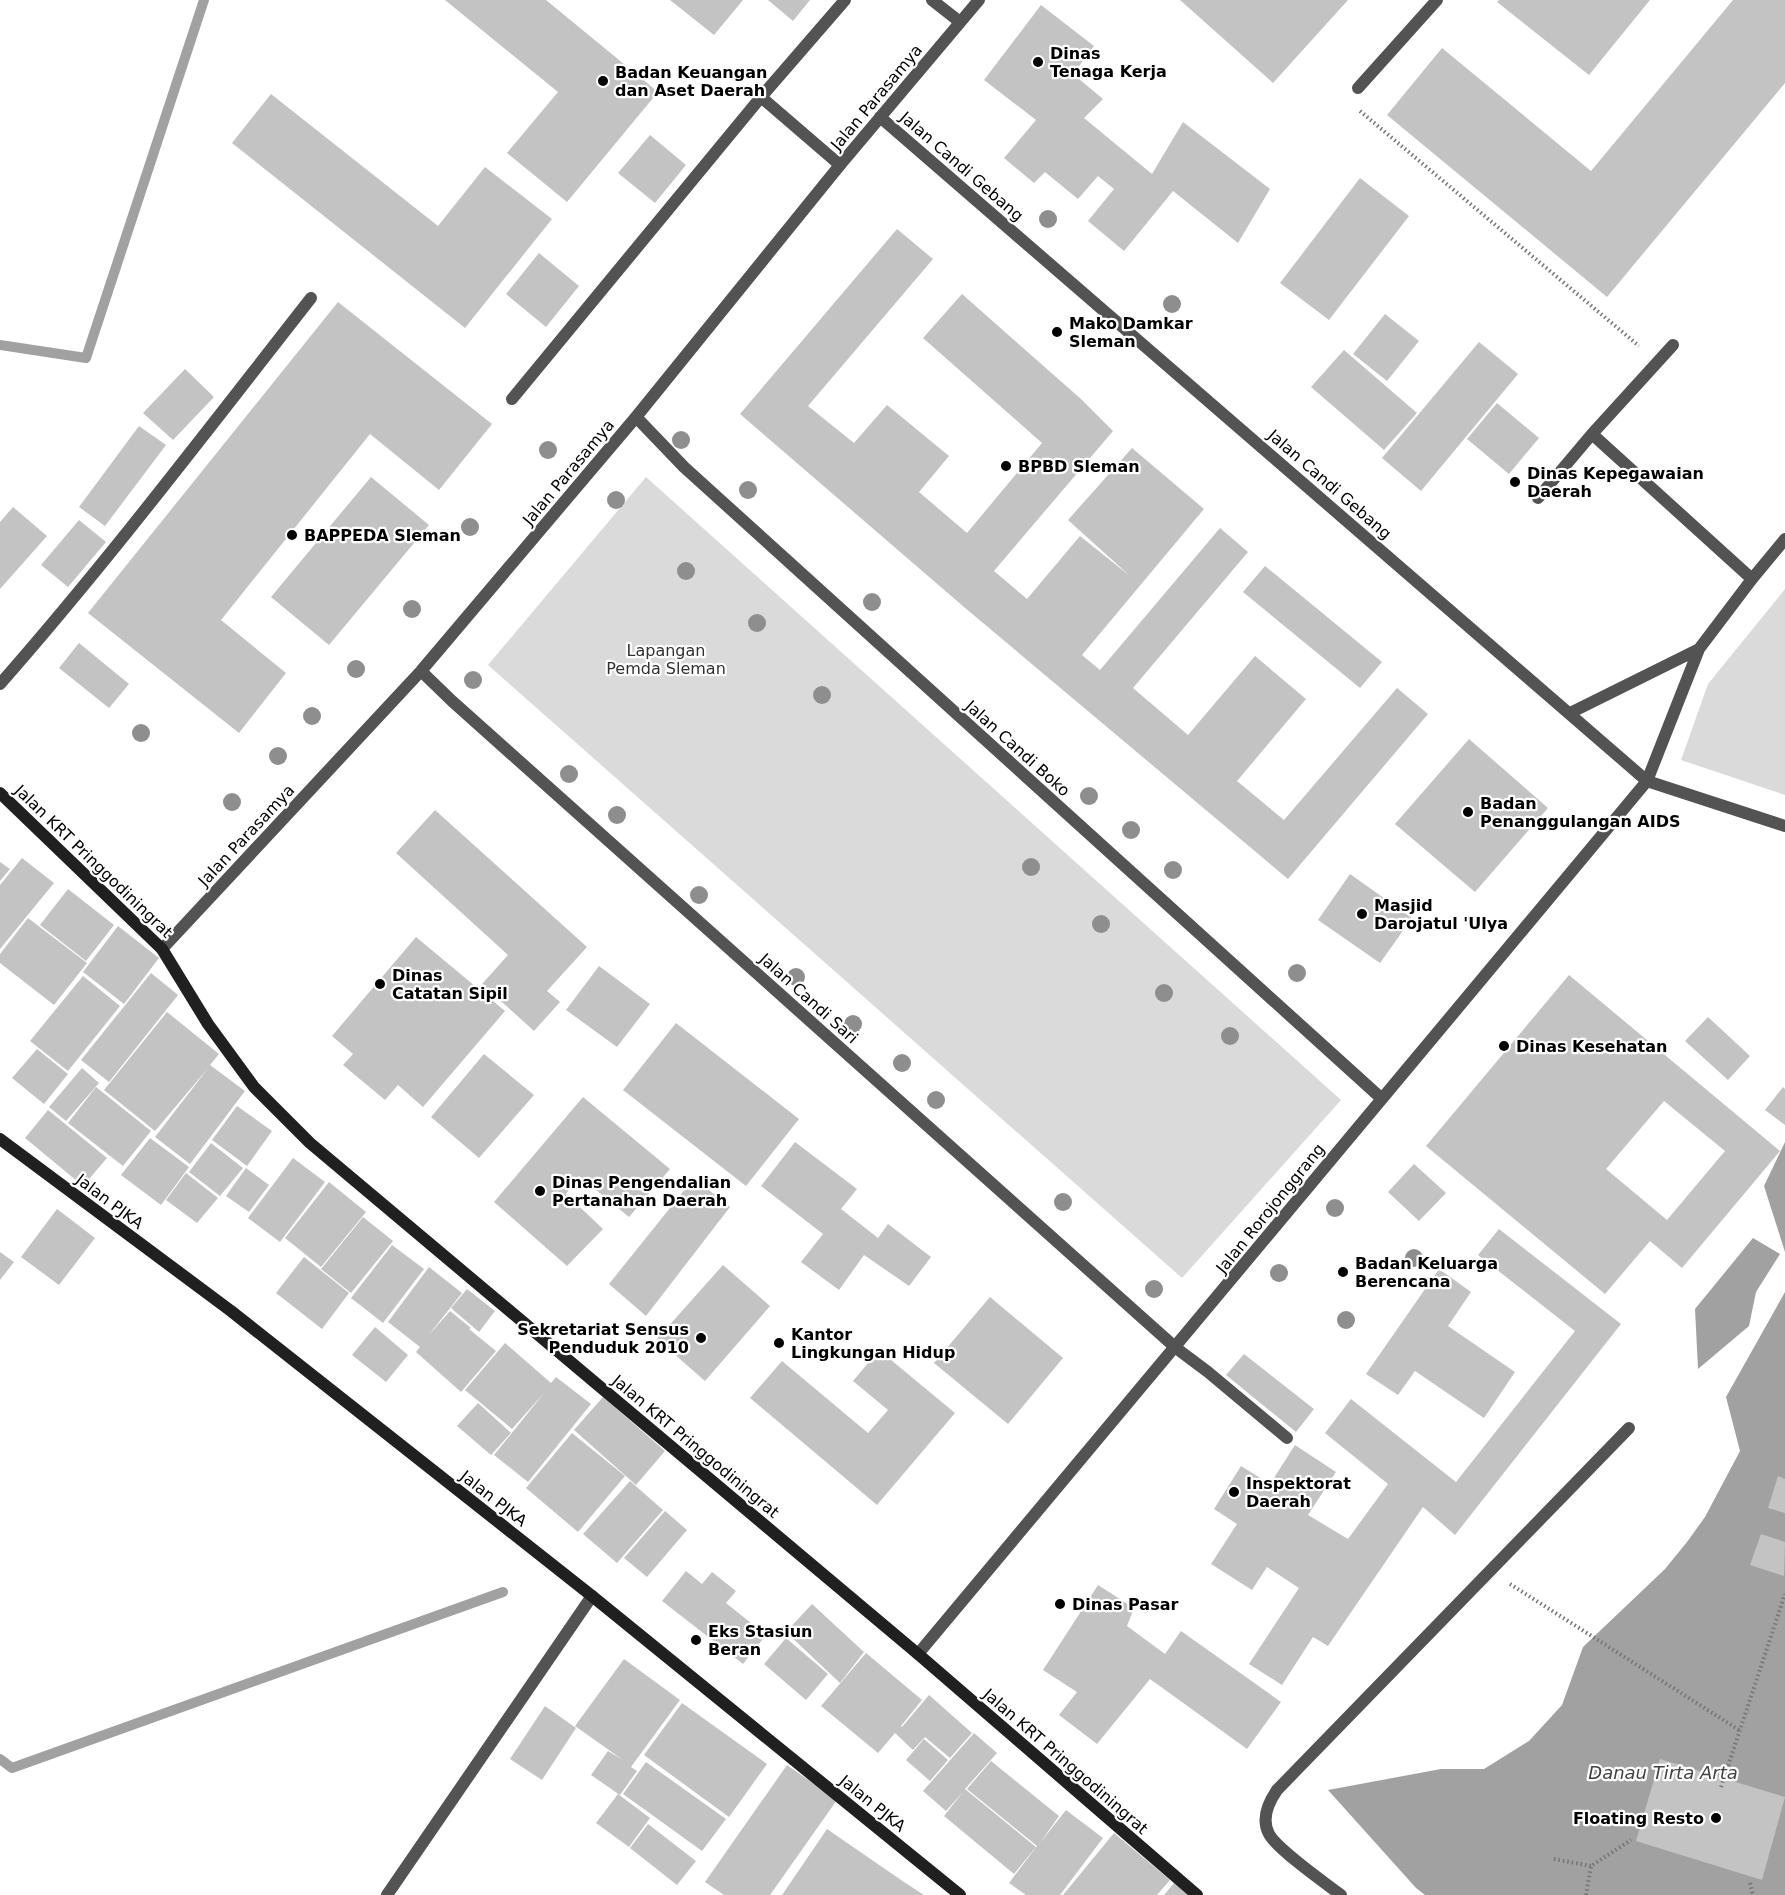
<svg xmlns="http://www.w3.org/2000/svg" width="1785" height="1895" font-family="'DejaVu Sans',sans-serif">
<style>
.green{fill:#dadada}
.water{fill:#a1a1a1}
.lines{fill:none;stroke-linecap:round;stroke-linejoin:round}
.stream{stroke:#a1a1a1;stroke-width:10}
.building{fill:#c3c3c3;fill-rule:evenodd}
.path{stroke:#757575;stroke-width:4;stroke-dasharray:1.5 3;stroke-linecap:butt}
.lane{stroke:#535353;stroke-width:12}
.street{stroke:#535353;stroke-width:12}
.secondary{stroke:#202020;stroke-width:12}
.tree{fill:#8e8e8e}
.poi-dot{fill:#000;stroke:#fff;stroke-width:2}
.labels{text-anchor:middle;stroke-width:4.5;stroke-linejoin:round;paint-order:stroke}
.poi-label{font-size:16px;font-weight:bold;fill:#000;stroke:#fff;text-anchor:start}
.street-label{font-size:16px;fill:#000;stroke:#fff}
.park-label{font-size:16px;fill:#313131;stroke:#fff}
.water-label{font-size:18px;font-style:italic;fill:#424242;stroke:#fff}
</style>
<rect width="100%" height="100%" fill="#fff"/>
<path class="green" d="M646,477l695,623 -159,178 -694,-613z
M1785,589v206l-104,-35 27,-76z"/>
<path class="water" d="M1785,1142v110l-21,-66z
M1753,1238l27,16 -24,38 -7,34 -51,43 -3,-60z
M1785,1292v603h-360l-9,-7 -88,-98 113,-21h43l45,-28 33,-36 21,-58 82,-78 22,-27 18,-25 35,-66 -14,-54z"/>
<g class="lines">
<path class="stream" d="M0,345l86,13 118,-358
M0,1759l12,9 491,-176"/>
</g>
<path class="building" d="M445,0h101l112,92 -91,110 -60,-49 51,-61z
M670,0h73l-29,35z
M768,0h42l-17,21z
M1180,0h168l-75,83z
M1499,0h151l-61,75 -92,-73z
M1733,0h52v83l-178,214 -220,-182 55,-67 149,123z
M1041,5l53,41 -21,28 30,25 -19,19 68,56 31,-52 87,67 -32,54 -65,-52 -49,60 -36,-30 26,-32 -16,-13 -20,23 -33,-27 -11,11 -30,-25 32,-38 -52,-40z
M271,94l167,132 47,-59 67,52 -87,109 -233,-185z
M650,135l36,30 -31,38 -37,-30z
M1360,178l49,38 -80,104 -49,-37z
M897,229l36,30 -125,147 46,37 33,-38 62,51 -30,36 48,41 75,-90 -119,-105 39,-44 119,105 32,32 -119,140 33,28 53,-63 50,40 -62,-56 64,-72 72,61 -122,146 18,15 120,-142 28,24 -115,136 55,47 67,-79 51,43 -69,82 47,39 113,-132 31,26 -140,165 -324,-272 -224,-193z
M539,253l40,33 -33,41 -40,-33z
M338,302l154,122 -53,66 -69,-56 -149,186 65,53 -47,60 -151,-120z
M1385,314l34,27 -32,40 -34,-27z
M1479,342l39,32 -97,117 -39,-33z
M1344,350l73,63 -33,37 -73,-63z
M185,369l29,28 -41,43 -30,-27z
M1497,403l42,35 -30,36 -42,-35z
M139,426l27,19 -61,81 -26,-19z
M371,477l58,48 -100,120 -58,-48z
M13,507l34,29 -47,53v-67z
M79,520l27,22 -38,45 -27,-22z
M1265,566l117,96 -22,26 -117,-96z
M79,643l50,41 -20,24 -50,-40z
M1469,739l79,69 -73,84 -80,-68z
M435,810l152,137 -40,44 13,11 -26,29 -52,-47 26,-29 -112,-102z
M22,858l32,25 -54,66v-64z
M0,862l10,7 -10,12z
M1350,874l62,44 -32,45 -62,-43z
M68,889l46,36 -28,36 -46,-36z
M28,918l59,45 -33,42 -54,-42v-9z
M118,926l41,32 -35,46 -41,-32z
M416,937l89,74 -82,96 -25,-22 -13,15 -42,-35 10,-11 -21,-18z
M599,966l51,38 -33,43 -51,-37z
M151,973l27,22 -69,87 -28,-22z
M1569,975l211,176 -98,117 -32,-27 -45,53 -179,-148zM1664,1101l61,50 -58,69 -61,-51z
M83,976l37,30 -52,65 -38,-30z
M167,1012l52,42 -9,11 35,26 -55,73 -35,-27 54,-70 -54,64 -51,-41z
M1708,1017l42,39 -22,24 -43,-39z
M676,1023l123,96 -53,67 -123,-96z
M37,1049l31,25 -24,30 -32,-26z
M484,1054l50,41 -55,63 -48,-41z
M82,1068l17,15 -33,38 -17,-14z
M96,1087l55,44 -28,35 -55,-43z
M1783,1087l2,2v36l-20,-15z
M583,1097l87,72 -41,48 -50,-41 -13,18 37,35 -36,37 -73,-64z
M237,1106l35,25 -25,35 -35,-26z
M48,1110l59,48 -24,28 -58,-48z
M150,1138l39,29 -28,38 -40,-30z
M795,1142l62,47 -16,20 37,29 10,-14 43,33 -22,29 -45,-31 -25,35 -38,-28 22,-28 -62,-48z
M211,1143l32,25 -23,28 -31,-24z
M293,1158l32,24 -45,60 -32,-24z
M1414,1164l32,29 -27,28 -31,-29z
M246,1168l23,17 -20,27 -23,-16z
M186,1173l32,25 -21,25 -31,-23z
M694,1178l36,29 -84,109 -37,-32z
M329,1182l37,30 -45,55 -36,-29z
M57,1209l38,29 -36,47 -38,-28z
M363,1217l30,24 -42,52 -30,-24z
M1499,1229l122,95 -166,211 -32,-28 -95,139 -15,-9 -31,48 -33,-21 50,-76 -32,-21 -15,23 -41,-26 26,-40 -23,-15 27,-43 29,18 25,-39 41,27 -28,43 40,24 40,-55 -63,-51 26,-34 105,83 119,-151 -97,-76z
M392,1245l32,24 -41,54 -32,-25z
M0,1252l14,10 -14,18z
M304,1257l45,36 -27,36 -46,-36z
M723,1265l47,41 -65,75 -48,-42z
M429,1267l33,26 -34,43 22,-25 21,17 -2,1 27,22 -35,41 -45,-40 4,-5 -32,-25z
M1439,1269l32,23 -23,34 67,46 -31,46 -69,-47 -17,24 -32,-21z
M467,1289l28,22 -16,21 -28,-24z
M990,1297l73,61 -55,66 -74,-61z
M375,1327l33,28 -22,27 -34,-27z
M505,1343l46,40 5,-6 35,27 -63,78 -34,-27 50,-62 -32,36 -47,-39z
M879,1350l76,63 -78,92 -127,-107 32,-37 86,72 20,-23 -35,-29z
M1244,1354l70,55 -18,23 -70,-57z
M603,1397l62,54 -29,34 -62,-55z
M478,1403l33,30 -20,22 -34,-29z
M572,1433l53,43 -47,56 -52,-44z
M1778,1476l7,3v34l-17,-5z
M630,1481l33,29 -46,53 -34,-29z
M665,1511l22,19 -40,47 -23,-19z
M1761,1534l24,8 -1,34 -34,-11z
M686,1571l16,13 10,-12 24,19 -10,12 40,32 -23,29 -81,-63z
M1098,1585l36,23 -7,18 38,28 16,-23 100,71 -34,47 -97,-70 -53,65 -38,-29 18,-23 -34,-22z
M812,1604l52,48 -24,31 -54,-51z
M786,1638l42,36 -22,26 -42,-36z
M866,1653l56,47 -21,26 1,1 27,-32 43,38 -22,25 -25,-21 -12,13 -18,-17 -17,20 -57,-47z
M624,1659l56,41 -49,67 6,4 -17,24 -29,-20 17,-24 15,9 -48,-34z
M682,1703l85,61 -38,53 -85,-62z
M545,1706l31,22 -34,52 -32,-21z
M974,1733l23,20 -32,36 71,58 -22,27 -70,-58 19,-24 -17,19 -23,-20z
M924,1739l24,21 -18,21 -24,-21z
M1660,1759l125,38 -23,83 -126,-39z
M991,1761l68,55 -19,27 26,-33 37,28 -43,57h-34l-17,-12 28,-37 -70,-57z
M646,1762l80,57 -24,32 -79,-57z
M787,1765l50,35 -67,95h-46l-19,-13z
M618,1794l32,24 -21,29 -33,-24z
M648,1824l48,37 -19,24 -47,-37z
M827,1829l74,51 23,15h-142z
M1114,1833l56,47 -13,15h-94z
M1174,1883l14,12h-24z"/>
<g class="lines">
<path class="path" d="M1360,111l279,235
M1510,1584l229,146
M1721,1787l64,-193
M1554,1859l37,7
M1750,1883l3,12
M1586,1895l5,-29 40,-26"/>
<path class="lane" d="M932,0l28,22
M761,97l79,68
M512,399l249,-302 84,-97
M1592,434l160,145
M1538,498l54,-64 81,-89
M0,684c109,-124 209,-256 311,-386
M1570,713l129,-64
M1647,781l52,-132 53,-70 33,-40
M1176,1348l32,24 79,66
M1341,1895c-16,-12 -64,-46 -72,-61 -8,-15 -1,-31 8,-44l352,-362"/>
<path class="street" d="M1358,88l79,-88
M880,117l767,664 138,45
M636,417l48,50 697,631
M421,671l31,30 724,647
M162,949l259,-278 215,-254 204,-252 139,-165
M918,1654c244,-290 486,-582 729,-873
M387,1895l205,-299"/>
<path class="secondary" d="M0,793l162,156 46,75 46,63 56,56 608,511 279,241
M0,1139l231,172 361,285 368,299"/>
</g>
<g class="tree">
<circle cx="1048" cy="219" r="9"/>
<circle cx="1172" cy="304" r="9"/>
<circle cx="681" cy="440" r="9"/>
<circle cx="548" cy="450" r="9"/>
<circle cx="748" cy="490" r="9"/>
<circle cx="616" cy="500" r="9"/>
<circle cx="470" cy="527" r="9"/>
<circle cx="686" cy="571" r="9"/>
<circle cx="872" cy="602" r="9"/>
<circle cx="412" cy="609" r="9"/>
<circle cx="757" cy="623" r="9"/>
<circle cx="356" cy="669" r="9"/>
<circle cx="473" cy="680" r="9"/>
<circle cx="822" cy="695" r="9"/>
<circle cx="312" cy="716" r="9"/>
<circle cx="141" cy="733" r="9"/>
<circle cx="278" cy="756" r="9"/>
<circle cx="569" cy="774" r="9"/>
<circle cx="1089" cy="796" r="9"/>
<circle cx="232" cy="802" r="9"/>
<circle cx="617" cy="815" r="9"/>
<circle cx="1131" cy="830" r="9"/>
<circle cx="1031" cy="867" r="9"/>
<circle cx="1173" cy="870" r="9"/>
<circle cx="699" cy="895" r="9"/>
<circle cx="1101" cy="924" r="9"/>
<circle cx="1297" cy="973" r="9"/>
<circle cx="796" cy="977" r="9"/>
<circle cx="1164" cy="993" r="9"/>
<circle cx="853" cy="1024" r="9"/>
<circle cx="1230" cy="1036" r="9"/>
<circle cx="902" cy="1063" r="9"/>
<circle cx="936" cy="1100" r="9"/>
<circle cx="1063" cy="1202" r="9"/>
<circle cx="1335" cy="1208" r="9"/>
<circle cx="1414" cy="1258" r="9"/>
<circle cx="1279" cy="1273" r="9"/>
<circle cx="1154" cy="1289" r="9"/>
<circle cx="1346" cy="1320" r="9"/>
</g>
<g class="poi-dot">
<circle cx="1038" cy="62" r="6"/>
<circle cx="603" cy="81" r="6"/>
<circle cx="1057" cy="332" r="6"/>
<circle cx="1006" cy="466" r="6"/>
<circle cx="1515" cy="482" r="6"/>
<circle cx="292" cy="535" r="6"/>
<circle cx="1468" cy="812" r="6"/>
<circle cx="1362" cy="914" r="6"/>
<circle cx="380" cy="984" r="6"/>
<circle cx="1504" cy="1046" r="6"/>
<circle cx="540" cy="1191" r="6"/>
<circle cx="1343" cy="1272" r="6"/>
<circle cx="701" cy="1338" r="6"/>
<circle cx="779" cy="1343" r="6"/>
<circle cx="1234" cy="1492" r="6"/>
<circle cx="1060" cy="1604" r="6"/>
<circle cx="696" cy="1640" r="6"/>
<circle cx="1716" cy="1818" r="6"/>
</g>
<g class="labels">
<g class="poi-label">
<text x="1050" y="59">Dinas<tspan x="1050" dy="18">Tenaga Kerja</tspan></text>
<text x="615" y="78">Badan Keuangan<tspan x="615" dy="18">dan Aset Daerah</tspan></text>
<text x="1069" y="329">Mako Damkar<tspan x="1069" dy="18">Sleman</tspan></text>
<text x="1018" y="472">BPBD Sleman</text>
<text x="1527" y="479">Dinas Kepegawaian<tspan x="1527" dy="18">Daerah</tspan></text>
<text x="304" y="541">BAPPEDA Sleman</text>
<text x="1480" y="809">Badan<tspan x="1480" dy="18">Penanggulangan AIDS</tspan></text>
<text x="1374" y="911">Masjid<tspan x="1374" dy="18">Darojatul 'Ulya</tspan></text>
<text x="392" y="981">Dinas<tspan x="392" dy="18">Catatan Sipil</tspan></text>
<text x="1516" y="1052">Dinas Kesehatan</text>
<text x="552" y="1188">Dinas Pengendalian<tspan x="552" dy="18">Pertanahan Daerah</tspan></text>
<text x="1355" y="1269">Badan Keluarga<tspan x="1355" dy="18">Berencana</tspan></text>
<text x="689" y="1335" text-anchor="end">Sekretariat Sensus<tspan x="689" dy="18">Penduduk 2010</tspan></text>
<text x="791" y="1340">Kantor<tspan x="791" dy="18">Lingkungan Hidup</tspan></text>
<text x="1246" y="1489">Inspektorat<tspan x="1246" dy="18">Daerah</tspan></text>
<text x="1072" y="1610">Dinas Pasar</text>
<text x="708" y="1637">Eks Stasiun<tspan x="708" dy="18">Beran</tspan></text>
<text x="1704" y="1824" text-anchor="end">Floating Resto</text>
</g>
<g class="street-label">
<text transform="translate(876 97) rotate(-50)" y="6">Jalan Parasamya</text>
<text transform="translate(962 166) rotate(41)" y="6">Jalan Candi Gebang</text>
<text transform="translate(568 472) rotate(-50)" y="6">Jalan Parasamya</text>
<text transform="translate(1330 484) rotate(41)" y="6">Jalan Candi Gebang</text>
<text transform="translate(1018 748) rotate(42)" y="6">Jalan Candi Boko</text>
<text transform="translate(246 835) rotate(-47)" y="6">Jalan Parasamya</text>
<text transform="translate(94 861) rotate(44)" y="6">Jalan KRT Pringgodiningrat</text>
<text transform="translate(809 998) rotate(42)" y="6">Jalan Candi Sari</text>
<text transform="translate(110 1201) rotate(37)" y="6">Jalan PJKA</text>
<text transform="translate(1270 1208) rotate(-51)" y="6">Jalan Rorojonggrang</text>
<text transform="translate(696 1446) rotate(40)" y="6">Jalan KRT Pringgodiningrat</text>
<text transform="translate(494 1498) rotate(38)" y="6">Jalan PJKA</text>
<text transform="translate(1066 1761) rotate(41)" y="6">Jalan KRT Pringgodiningrat</text>
<text transform="translate(873 1803) rotate(39)" y="6">Jalan PJKA</text>
</g>
<g class="park-label">
<text x="666" y="656">Lapangan<tspan x="666" dy="18">Pemda Sleman</tspan></text>
</g>
<g class="water-label">
<text x="1663" y="1779">Danau Tirta Arta</text>
</g>
</g>
</svg>
